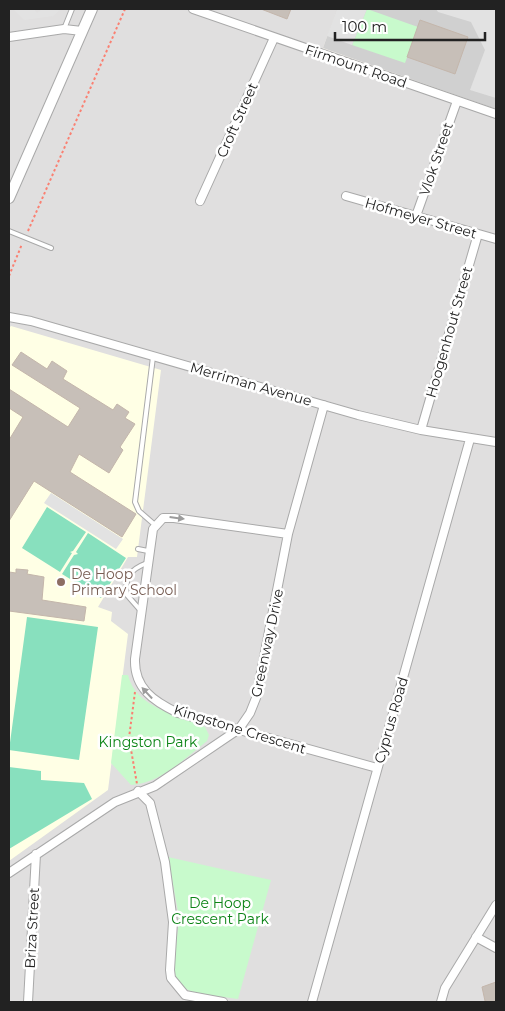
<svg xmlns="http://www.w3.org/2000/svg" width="505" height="1011" font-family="Montserrat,sans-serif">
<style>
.residential{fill:#e0dfdf}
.education{fill:#ffffe5}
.religious{fill:#d0d0d0}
.park{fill:#c8facc}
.pitch{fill:#88e0be}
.parking{fill:#e2e2e2}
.building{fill:#c7bfb8;stroke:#c4b6ab}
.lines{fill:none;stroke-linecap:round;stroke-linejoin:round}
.service-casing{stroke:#a9a9a9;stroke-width:6}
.minor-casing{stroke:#a9a9a9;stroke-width:10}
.tertiary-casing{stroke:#a9a9a9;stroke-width:12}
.path{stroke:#fa8072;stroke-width:2;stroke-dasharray:2.5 2.5;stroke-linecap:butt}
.service{stroke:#fff;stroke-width:4}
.minor{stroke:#fff;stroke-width:8}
.tertiary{stroke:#fff;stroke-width:10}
.oneway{fill:#9c9c9c}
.education-dot{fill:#8d6e63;stroke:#fff;stroke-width:2}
.labels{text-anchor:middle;stroke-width:5;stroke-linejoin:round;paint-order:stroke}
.street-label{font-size:14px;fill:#222;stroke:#fff}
.education-label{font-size:14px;fill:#785e54;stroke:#fff;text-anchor:start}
.park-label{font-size:14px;fill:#0c8416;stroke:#fff}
</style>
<rect width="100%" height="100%" fill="#f2efe9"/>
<path class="residential" d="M9,9h328l-16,44 175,60v889h-487z"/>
<path class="education" d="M11,326l150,44 -24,187h-9l-30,50 14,5 -1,9 17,13 -20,156 -99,71v-533z"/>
<path class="religious" d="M337,9h159v100l-173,-61z"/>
<path class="park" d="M367,9l51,18 -13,36 -53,-18z
M122,675h6c8,34 51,39 77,52l4,8 -2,6c-23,18 -46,42 -76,44l-20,-22z
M168,857l103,23 -33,119 -44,-6 -13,-7 -5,-8 -2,-10 5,-51z"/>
<path class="pitch" d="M47,507l39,25 -13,19 -3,1 2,1 -12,19 -38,-24z
M88,533l38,25 -12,19 -3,1 2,1 -12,19 -39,-24 12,-19 4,-1 -2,-2z
M27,617l71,10 -19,133 -70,-10z
M9,767l32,4v9l43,3 8,16 -83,50z"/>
<path class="parking" d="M13,9h21l3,4 5,-4h19l-8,7 -29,4z
M337,9h30l-15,36 -25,-9z
M436,9h60v89l-26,-8 15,-40 -14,-28 -33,-10z
M51,493l72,46 -7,10 -72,-46z"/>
<path class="building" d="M261,9h30l-4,10z
M420,20l48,17 -13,37 -48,-17z
M21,352l26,17 5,-8 15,10 -4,8 50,31 4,-6 12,8 -4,6 10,6 -15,23 3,3 -14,23 -30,-19 -9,18 66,42 -14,23 -88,-56 -25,40v-81l14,-23 -14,-9v-19l59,38 12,-19 -68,-43z
M16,569l12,1 -1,4 17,3 -2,23 44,7 -2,14 -75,-10v-39l7,1z
M496,982v20h-7l-4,-1 -3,-14z"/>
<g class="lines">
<g class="service-casing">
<path id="service" d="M64,29l8,-20
M9,231l42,17
M153,357l-18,145 4,9 16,14
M138,549l10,2
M141,611l-14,-16c-3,-18 4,-26 20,-32"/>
</g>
<g class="minor-casing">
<path id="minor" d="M193,9l303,105
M9,37l55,-8 18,2
M346,196l150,43
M200,201l74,-163
M416,216l41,-115
M9,317l22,4 327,94 63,15 75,12
M421,430l57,-196
M288,534l-114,-16h-11l-10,11 -18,130c-1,29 18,42 43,54l199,55
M138,791l12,12 15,59 8,60 -3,48 1,8 14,17 38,7
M9,873l106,-71 40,-16 84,-57 11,-16 6,-15 32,-164 36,-129
M476,937l20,11
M28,1002l8,-148
M312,1002l158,-563
M441,1002l4,-14 51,-83"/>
</g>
<g class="tertiary-casing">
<path id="tertiary" d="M9,198l83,-189"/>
</g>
<path class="path" d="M28,231l97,-222
M9,276l13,-32
M135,692l-6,46 8,46"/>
<use href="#service" class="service"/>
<use href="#minor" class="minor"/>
<use href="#tertiary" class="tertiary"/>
</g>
<defs><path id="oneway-solid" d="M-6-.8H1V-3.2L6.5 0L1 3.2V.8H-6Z" transform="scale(1.25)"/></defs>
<g class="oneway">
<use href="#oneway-solid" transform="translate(177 518) rotate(7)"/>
<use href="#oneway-solid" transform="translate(147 693) rotate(-133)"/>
</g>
<circle class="education-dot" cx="61" cy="582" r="5"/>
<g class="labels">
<g class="street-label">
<text transform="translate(356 66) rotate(19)" y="5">Firmount Road</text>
<text transform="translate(237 120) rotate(-66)" y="5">Croft Street</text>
<text transform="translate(436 159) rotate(-71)" y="5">Vlok Street</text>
<text transform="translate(421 218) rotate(16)" y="5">Hofmeyer Street</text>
<text transform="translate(449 332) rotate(-74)" y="5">Hoogenhout Street</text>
<text transform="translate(251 384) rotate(16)" y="5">Merriman Avenue</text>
<text transform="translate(267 643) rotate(-78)" y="5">Greenway Drive</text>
<text transform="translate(391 720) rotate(-74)" y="5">Cyprus Road</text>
<text transform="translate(240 729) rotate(17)" y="5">Kingstone Crescent</text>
<text transform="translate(32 928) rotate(-87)" y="5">Briza Street</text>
</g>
<g class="education-label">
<text x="71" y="579">De Hoop<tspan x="71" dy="16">Primary School</tspan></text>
</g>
<g class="park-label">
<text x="148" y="747">Kingston Park</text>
<text x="220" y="908">De Hoop<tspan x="220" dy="16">Crescent Park</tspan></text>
</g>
</g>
<rect width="505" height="1011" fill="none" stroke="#222222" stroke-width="20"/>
<path d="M335 32v8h150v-8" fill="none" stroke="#222222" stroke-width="2.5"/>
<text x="342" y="32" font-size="15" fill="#222222" stroke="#ffffff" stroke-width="4" paint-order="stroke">100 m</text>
</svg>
